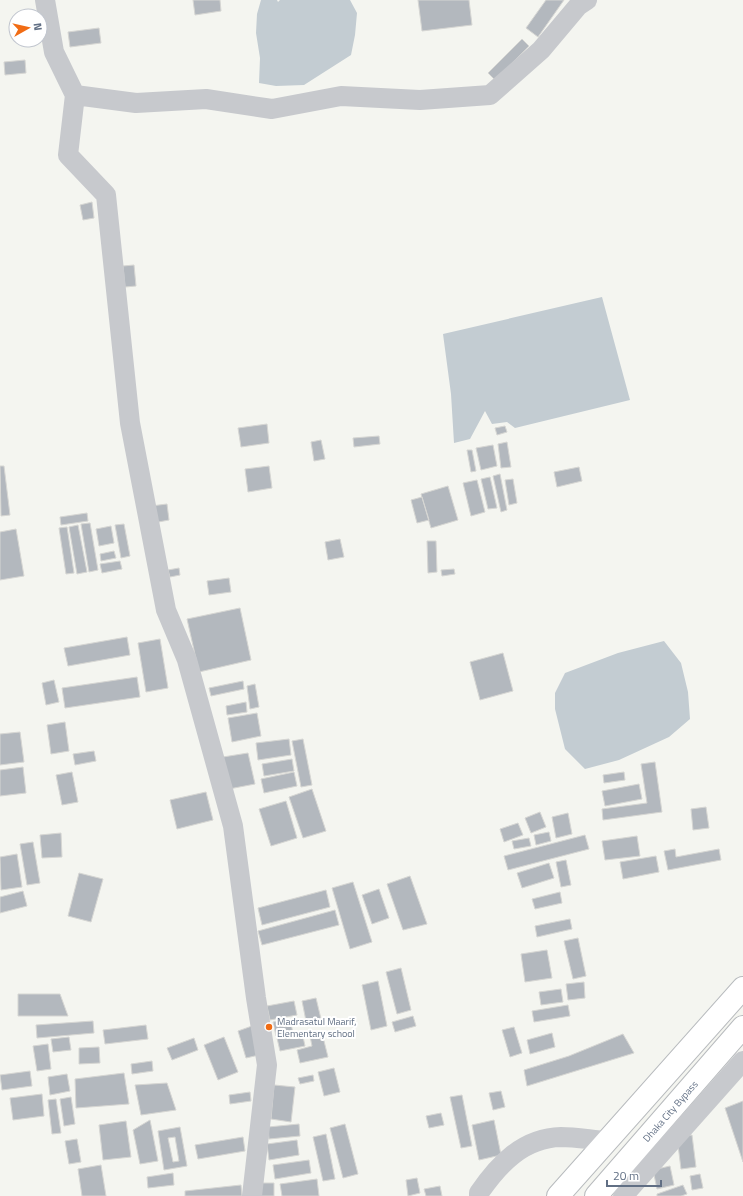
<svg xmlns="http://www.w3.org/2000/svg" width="743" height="1196" font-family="'Titillium Web',sans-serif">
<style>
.water{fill:#c3ccd2}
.building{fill:#b3b8be;stroke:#d6d6d3;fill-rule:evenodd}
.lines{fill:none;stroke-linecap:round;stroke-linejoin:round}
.highway-casing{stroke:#b8bbbe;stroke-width:24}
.minor{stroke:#c7c9cd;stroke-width:20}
.highway{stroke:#fff;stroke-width:22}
.poi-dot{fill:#f16c14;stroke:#fff;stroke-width:1.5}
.labels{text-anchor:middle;stroke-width:4;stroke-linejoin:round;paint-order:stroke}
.poi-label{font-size:10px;fill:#616f84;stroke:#fff;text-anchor:start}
.street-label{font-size:10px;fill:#616f84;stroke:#fff}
</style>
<rect width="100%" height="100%" fill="#f4f5f0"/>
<path class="water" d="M261,0h16l1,2 2,-2h70l7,13 -2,22 -4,20 -47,30 -28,1 -17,-3 1,-25 -4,-25 1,-19z
M602,297l28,103 -115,28 -8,-6 -15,2 -7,-13 -15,28 -16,4 -3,-49 -8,-60z
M664,641l17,22 7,29 2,27 -21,18 -50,23 -34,9 -20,-20 -10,-40v-16l10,-20 53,-20z"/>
<path class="building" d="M193,0h27l1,11 -26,4z
M418,0h51l3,25 -50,6z
M546,0h18l-26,37 -12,-9z
M99,28l2,15 -31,4 -2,-15z
M522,39l7,7 -34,34 -7,-7z
M25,60l1,13 -21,2 -1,-13z
M92,202l2,16 -11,2 -3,-15z
M134,265l2,21 -11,1 -2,-21z
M267,424l2,19 -28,4 -3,-19z
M505,426l2,6 -10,3 -2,-7z
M379,436l1,8 -26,3 -1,-9z
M321,440l4,19 -11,2 -3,-19z
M507,442l4,25 -10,1 -3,-24z
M493,445l4,21 -16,4 -5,-22z
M467,450h5l4,21 -5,1z
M0,466h4l6,49 -9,1z
M269,466l3,22 -24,4 -3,-23z
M579,467l3,14 -25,6 -3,-15z
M500,474l7,36 -6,2 -8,-36z
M490,477l7,31 -9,1 -7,-30z
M513,479l4,24 -8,2 -4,-25z
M477,480l8,32 -14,4 -8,-33z
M448,486l10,34 -27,8 -10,-34z
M422,497l7,23 -12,3 -6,-23z
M167,504l2,16 -16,3 -2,-17z
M87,513l1,8 -27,4 -1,-8z
M90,523l8,47 -9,2 -8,-48z
M124,524l6,32 -9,2 -6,-33z
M78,525l9,47 -10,2 -8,-47z
M111,526l3,17 -15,3 -3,-17z
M67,527l7,46 -8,1 -7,-46z
M16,529l8,47 -24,4v-48z
M340,539l4,18 -16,3 -3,-18z
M427,541h9l1,31 -9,1z
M114,551l2,7 -15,3 -1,-7z
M120,561l2,8 -20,4 -2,-9z
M179,568l1,7 -10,2 -2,-7z
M454,569l1,5 -13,2 -1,-6z
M229,578l2,14 -22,3 -2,-14z
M240,608l11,52 -52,12 -12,-53z
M127,637l3,18 -62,11 -4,-18z
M160,639l8,49 -22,4 -8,-49z
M503,653l10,38 -33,9 -10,-38z
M137,677l3,20 -75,11 -3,-20z
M54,680l5,22 -13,3 -4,-22z
M243,681l1,8 -33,7 -2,-8z
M255,684l4,23 -9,2 -3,-23z
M246,702l1,10 -20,3 -1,-9z
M257,713l4,23 -29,6 -4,-24z
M65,722l4,29 -18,3 -4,-29z
M20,732l4,30 -24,3v-31z
M289,739l2,16 -33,5 -2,-17z
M303,739l9,46 -11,2 -9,-46z
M94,751l2,10 -21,4 -2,-11z
M248,753l7,31 -26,5 -6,-32z
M292,759l2,12 -30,5 -2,-12z
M655,762l7,50 -59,8 -1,-11 45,-6 -6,-39z
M23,767l3,26 -26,3v-26z
M72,772l6,30 -16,3 -6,-30z
M294,772l3,14 -33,7 -3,-14z
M624,772l1,8 -21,3 -1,-8z
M639,784l3,15 -37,7 -3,-15z
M312,789l14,42 -23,7 -14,-41z
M206,792l7,28 -36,9 -7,-29z
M286,801l11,37 -26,8 -12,-37z
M706,807l3,21 -16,2 -2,-21z
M540,812l6,15 -15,6 -6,-15z
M568,813l4,21 -16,4 -4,-21z
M518,823l5,12 -19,7 -4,-13z
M549,832l2,9 -15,4 -2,-10z
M61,833l1,24 -20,1 -2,-23z
M585,835l4,14 -81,21 -4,-14z
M637,836l3,20 -35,4 -3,-19z
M529,838l2,8 -17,3 -2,-8z
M33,842l7,41 -13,2 -7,-41z
M675,849l1,8 43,-8 2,11 -53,10 -4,-19z
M17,854l5,33 -21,3 -1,-33z
M656,856l3,16 -36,7 -3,-17z
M566,860l5,25 -10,2 -5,-25z
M549,863l5,15 -32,10 -5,-15z
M79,873l24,6 -12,43 -23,-6z
M410,876l17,48 -24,6 -16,-46z
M353,882l19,60 -22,7 -18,-61z
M379,889l10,29 -17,6 -10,-29z
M326,890l4,17 -68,18 -4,-17z
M23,891l4,15 -27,7v-16z
M560,892l2,11 -27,6 -3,-10z
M335,910l4,15 -77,20 -4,-14z
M570,919l2,10 -35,8 -2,-11z
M578,938l8,38 -13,3 -9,-38z
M547,950l5,28 -27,4 -4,-28z
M401,968l10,42 -14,4 -11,-42z
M378,981l9,45 -16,4 -9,-45z
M584,982l1,16 -17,2 -2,-16z
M561,989l2,13 -22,3 -2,-13z
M18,994h42l8,22h-50z
M316,998l6,25 -15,3 -5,-25z
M294,1001l3,14 -27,5 -3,-14z
M568,1005l2,11 -36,6 -2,-11z
M413,1016l3,10 -21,6 -3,-10z
M290,1019l3,14 -17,3 -3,-14z
M93,1021l1,12 -57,5 -1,-13z
M146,1025l2,14 -43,5 -2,-14z
M252,1026l7,29 -13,3 -8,-27z
M514,1027l8,26 -12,4 -8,-27z
M302,1032l3,14 -25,5 -3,-13z
M322,1033l6,24 -28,6 -3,-13 15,-4 -2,-10z
M552,1033l3,14 -25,7 -3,-14z
M623,1034l11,19 -107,33 -3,-16 45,-14z
M69,1037l2,13 -18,2 -2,-13z
M224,1037l14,35 -20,8 -14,-35z
M194,1038l4,12 -26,10 -5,-12z
M48,1044l3,25 -14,2 -4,-25z
M99,1047l1,16 -21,1v-16z
M152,1061l1,10 -21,3 -1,-10z
M334,1068l6,24 -16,4 -6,-24z
M30,1071l2,15 -30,4 -2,-15z
M124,1073l5,31 -53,4 -1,-29z
M67,1074l3,17 -20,4 -2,-18z
M313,1075l1,6 -14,3 -2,-6z
M167,1083l9,27 -35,5 -6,-30z
M274,1085l21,2 -4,35 -20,-3z
M501,1091l4,16 -12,3 -4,-17z
M250,1092l1,9 -21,3 -1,-9z
M42,1094l2,22 -31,4 -3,-22z
M462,1095l10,51 -11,2 -11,-51z
M71,1097l4,27 -11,2 -4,-27z
M56,1099l5,34 -9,1 -4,-34z
M743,1101v61l-18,-54z
M441,1113l3,12 -15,3 -3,-12z
M150,1120l8,41 -18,3 -7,-34z
M494,1120l7,35 -22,5 -7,-35z
M126,1121l5,36 -28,3 -4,-35z
M299,1124l1,12 -31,3 -1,-12z
M345,1124l13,50 -15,4 -13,-50z
M180,1127l7,39 -23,4 -6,-39zM175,1137l4,24 -6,1 -5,-24z
M326,1134l9,45 -12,2 -10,-44z
M692,1135l4,32 -15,2 -4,-32z
M243,1137l2,14 -47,8 -3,-14z
M77,1139l4,23 -12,2 -4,-23z
M297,1140l2,15 -30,5 -2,-16z
M309,1160l2,13 -36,6 -2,-14z
M101,1165l5,31h-24l-4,-27z
M670,1166l4,19 -17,4 -4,-19z
M173,1173l1,12 -26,3 -1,-11z
M700,1174l3,14 -11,2 -2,-14z
M417,1178l3,15 -12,3 -2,-16z
M317,1179l2,17h-37l-2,-12z
M260,1183h14v13h-14z
M241,1185l1,11h-57v-5z
M683,1185l4,9 -6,2h-24v-2z
M440,1186l2,10h-16l-2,-7z"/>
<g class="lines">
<g class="highway-casing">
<path id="highway" d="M558,1196l185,-208
M596,1196l147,-169"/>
</g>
<path class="minor" d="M45,0l9,52 21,43 61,8 70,-4 66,10 69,-13 79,4 70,-5 51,-45 37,-44 9,-6
M75,95l-7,60 38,40 24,228 36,187 21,50 46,166 23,172 11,67 -15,131
M479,1196v-3c20,-29 44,-55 82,-56 15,0 31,3 46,4
M623,1196l120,-135"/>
<use href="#highway" class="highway"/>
</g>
<circle class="poi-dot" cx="269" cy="1027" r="4"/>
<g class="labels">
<g class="poi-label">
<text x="277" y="1025">Madrasatul Maarif,<tspan x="277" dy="12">Elementary school</tspan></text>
</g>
<g class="street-label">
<text transform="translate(670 1111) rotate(-49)" y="4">Dhaka City Bypass</text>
</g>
</g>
<g transform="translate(28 28) rotate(82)"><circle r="19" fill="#ffffff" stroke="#c0c5ce"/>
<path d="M0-3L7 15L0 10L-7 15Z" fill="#f16c14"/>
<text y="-6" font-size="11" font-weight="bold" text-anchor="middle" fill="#616f84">N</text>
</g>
<path d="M607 1180v6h54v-6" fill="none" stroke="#616f84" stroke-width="2"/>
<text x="613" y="1180" font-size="12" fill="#616f84" stroke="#ffffff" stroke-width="3" paint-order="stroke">20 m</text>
</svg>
